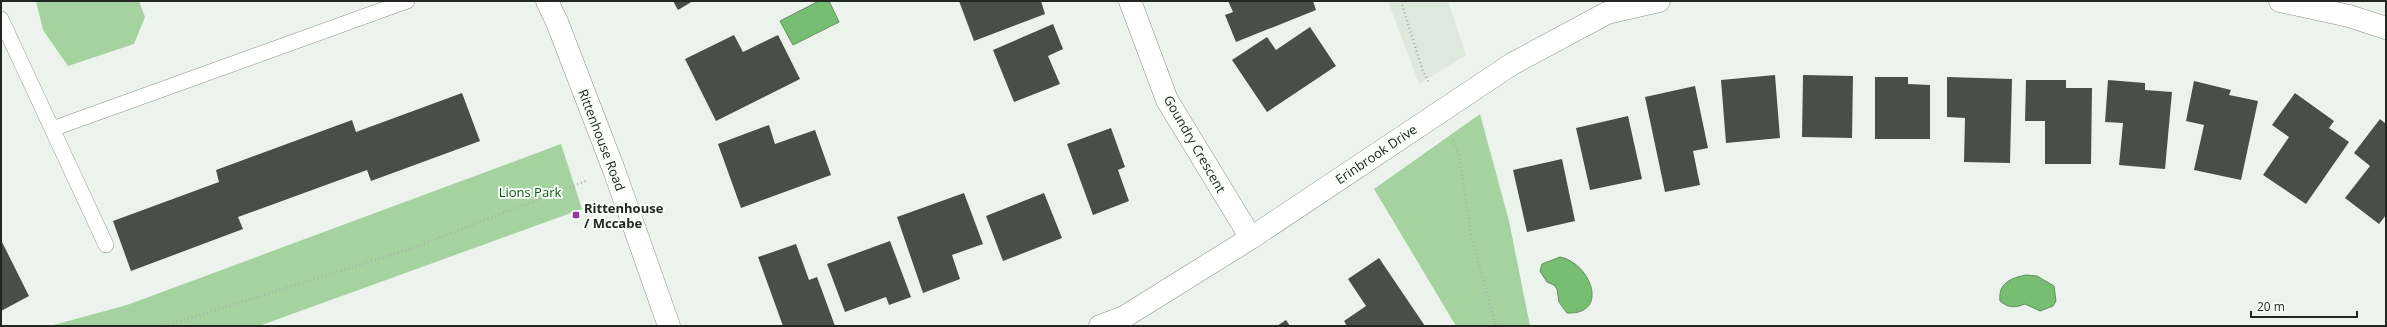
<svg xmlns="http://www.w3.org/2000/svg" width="2387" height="327" font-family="'Open Sans',sans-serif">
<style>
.built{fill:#dee9dd}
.green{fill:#a4d3a0}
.water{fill:#77be73;stroke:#5e905b}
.building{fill:#494e49}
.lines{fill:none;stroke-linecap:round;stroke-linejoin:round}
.lane-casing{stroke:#8b908a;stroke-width:16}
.street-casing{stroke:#8b908a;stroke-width:23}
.path{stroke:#acb1ac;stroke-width:2.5;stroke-dasharray:1 3;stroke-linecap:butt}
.lane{stroke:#fff;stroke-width:15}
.street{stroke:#fff;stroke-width:22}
.poi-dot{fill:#9436a0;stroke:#f9fff9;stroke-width:1.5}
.labels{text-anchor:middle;stroke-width:4;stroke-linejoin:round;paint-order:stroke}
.street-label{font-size:13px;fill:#242623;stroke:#f9fff9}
.park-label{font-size:13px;fill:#0a560c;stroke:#f9fff9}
.poi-label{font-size:13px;font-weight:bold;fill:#242623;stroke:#f9fff9;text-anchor:start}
</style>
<rect width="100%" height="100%" fill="#ecf2ec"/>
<path class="built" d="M1388,1h60l18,54 -47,29z"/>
<path class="green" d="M36,1h103l6,16 -11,27 -66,22 -25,-36z
M1480,114l29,107 21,105h-74l-82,-137z
M561,144l21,65 -323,117h-209l77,-21z"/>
<path class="water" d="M819,1h10l10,21 -46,23 -13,-24z
M1560,257c31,6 50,58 7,56l-8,-11 -2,-13 -3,-4 -7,-3 -7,-11 2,-7z
M2026,275l11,1 17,10 2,15 -3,5 -13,5 -15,-7c-10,4 -17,4 -25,-3 -2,-18 11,-23 26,-26z"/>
<path class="building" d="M673,1h20l-15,9z
M959,1h82l4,13 -71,27z
M1228,1h85l3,9 -80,32 -11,-27 8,-3z
M1053,24l10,25 -15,7 12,28 -46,18 -21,-52z
M1310,27l26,39 -69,46 -35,-52 35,-23 9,13z
M734,35l9,17 35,-17 22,44 -84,42 -31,-62z
M1775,75l5,63 -54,5 -5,-63z
M1803,75l50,1 -1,62 -50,-1z
M1875,77h33v7l22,1v54h-55z
M1947,77l65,2 -2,84 -46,-1 1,-44 -18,-1z
M2026,80h40v8h26l-1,76h-46v-43h-20z
M2108,80l37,3v7l27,2 -7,77 -46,-4 4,-42 -18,-1z
M2194,81l37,9 -2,5 29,6 -17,79 -47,-10 10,-45 -18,-4z
M1695,86l13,62 -15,3 7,34 -35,7 -20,-95z
M462,93l18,48 -109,40 -4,-11 -129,47 5,12 -112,42 -18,-50 106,-39 -3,-12 136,-50 4,12z
M2295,93l39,28 -5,7 20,14 -43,62 -43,-29 26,-38 -17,-12z
M1628,116l14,63 -52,11 -14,-62z
M2380,119l6,5v91l-7,9 -34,-26 25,-32 -16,-13z
M769,125l6,19 40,-14 16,45 -90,33 -23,-64z
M1111,128l14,39 -7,3 11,31 -36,14 -26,-71z
M1562,159l13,62 -48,11 -14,-62z
M964,193l19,51 -31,11 8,24 -37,14 -26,-76z
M1044,193l18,45 -59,23 -17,-45z
M1,240l28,56 -28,15z
M890,241l21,56 -22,8 -3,-8 -41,15 -18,-48z
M796,244l13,36 8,-3 18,49h-52l-25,-69z
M1379,258l46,68h-78l-3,-5 22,-15 -18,-27z
M1286,320l4,6h-13z"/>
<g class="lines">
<g class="lane-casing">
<path id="lane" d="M1,19l105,226
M52,129l355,-128"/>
</g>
<g class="street-casing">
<path id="street" d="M547,1l10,21 57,148 55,156
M1130,1l37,99 84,138
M2280,1l69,15 37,12
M1100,326l24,-9 127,-79 261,-174 95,-51 52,-12"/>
</g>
<path class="path" d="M1401,1l21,68 7,14
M1453,140l6,15 12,80 25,91
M165,326l245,-77 176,-68"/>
<use href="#lane" class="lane"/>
<use href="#street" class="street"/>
</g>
<rect class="poi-dot" x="572" y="211" width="8" height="8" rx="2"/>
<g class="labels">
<g class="street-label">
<text transform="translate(602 140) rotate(69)" y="5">Rittenhouse Road</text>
<text transform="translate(1195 144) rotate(60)" y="5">Goundry Crescent</text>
<text transform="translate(1376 154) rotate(-34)" y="5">Erinbrook Drive</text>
</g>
<g class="park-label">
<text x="530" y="197">Lions Park</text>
</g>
<g class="poi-label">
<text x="584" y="213">Rittenhouse<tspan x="584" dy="15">/ Mccabe</tspan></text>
</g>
</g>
<rect width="2387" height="327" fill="none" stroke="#242623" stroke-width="4"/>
<path d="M2251 311v6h106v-6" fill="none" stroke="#242623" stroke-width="2"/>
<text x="2257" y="311" font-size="12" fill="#242623" stroke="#f9fff9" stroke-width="3" paint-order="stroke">20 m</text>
</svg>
